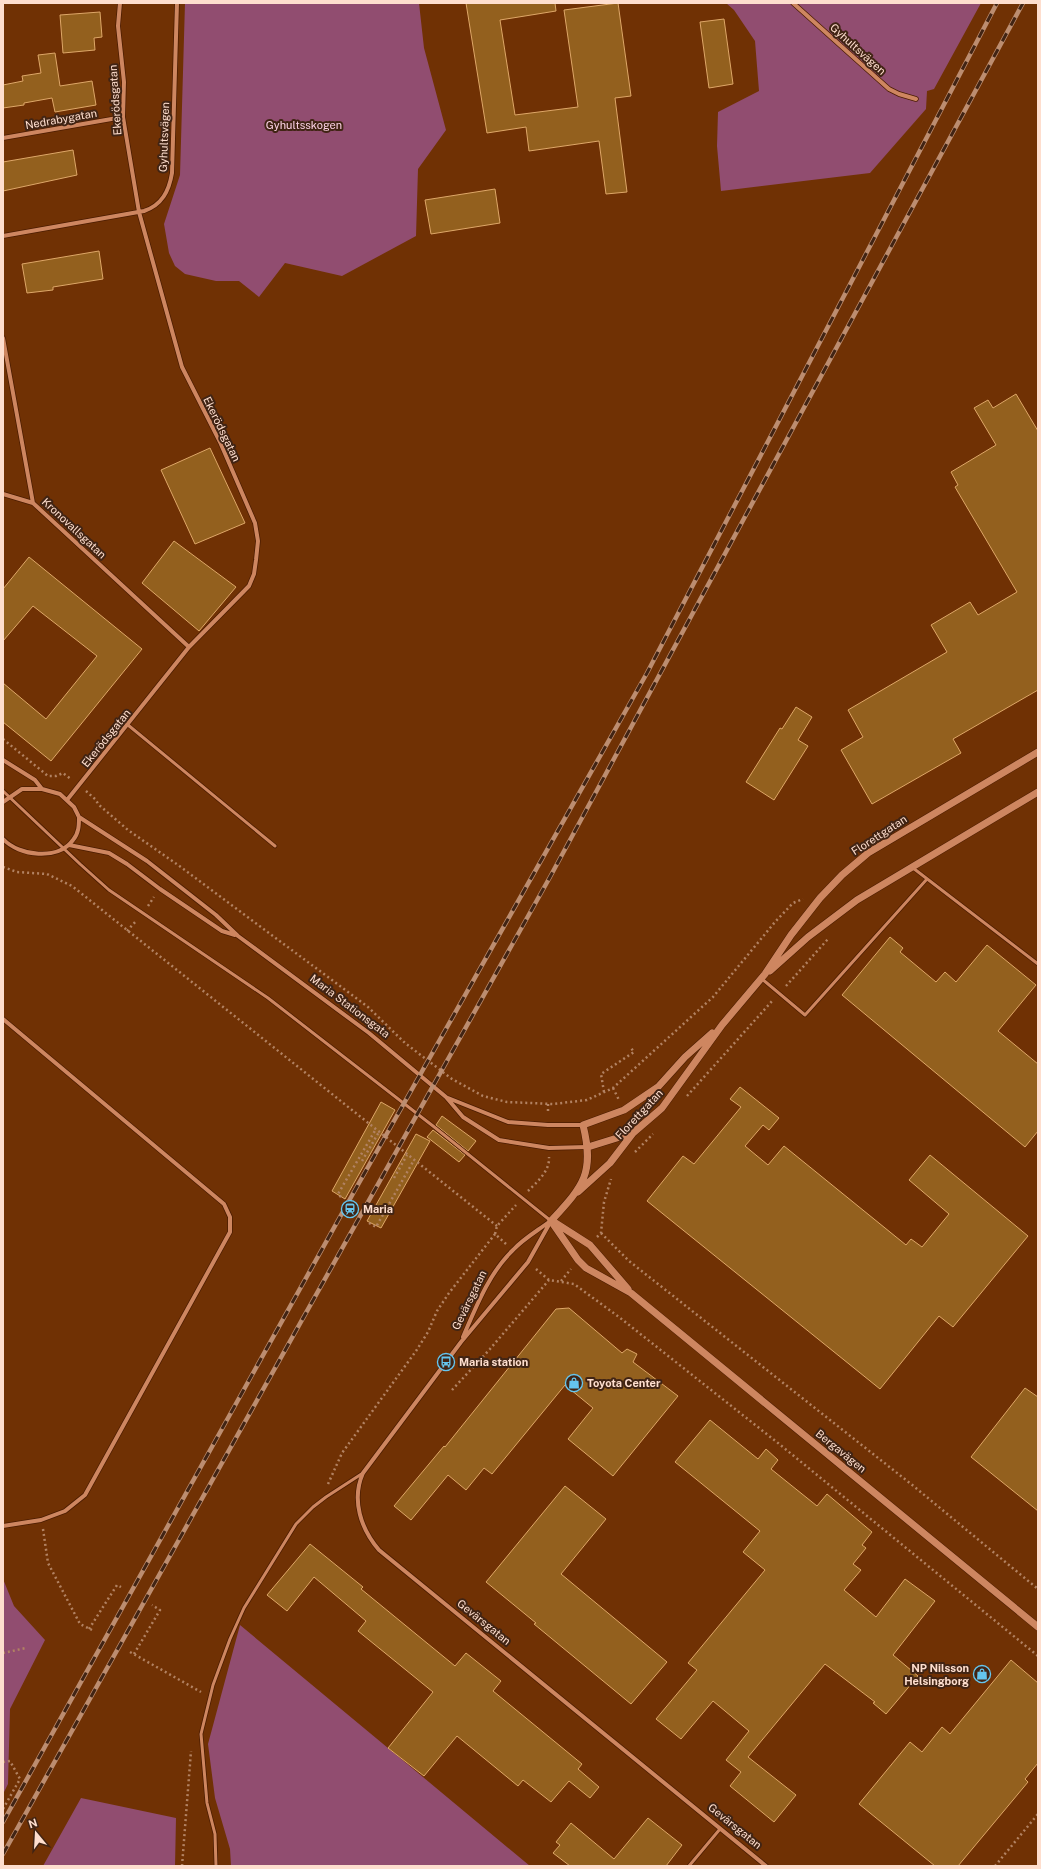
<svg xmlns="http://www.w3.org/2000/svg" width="1041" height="1869" font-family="'Public Sans',sans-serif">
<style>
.green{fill:#914d70}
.building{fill:#93601e;stroke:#dea768}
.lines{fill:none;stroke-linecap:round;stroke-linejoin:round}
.service-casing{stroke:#4b1c00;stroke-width:4.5}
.minor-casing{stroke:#4b1c00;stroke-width:5.5}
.tertiary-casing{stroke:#4b1c00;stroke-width:8}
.path{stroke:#b28262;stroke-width:2.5;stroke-dasharray:2 3;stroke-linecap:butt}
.service{stroke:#ce8660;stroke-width:3}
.minor{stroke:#ce8660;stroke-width:4}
.tertiary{stroke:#ce8660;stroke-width:7}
.rail-casing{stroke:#bc8d70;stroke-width:4.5}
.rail{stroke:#412414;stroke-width:3;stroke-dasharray:9;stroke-linecap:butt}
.labels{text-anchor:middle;stroke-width:4;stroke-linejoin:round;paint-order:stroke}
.street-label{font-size:11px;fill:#fedece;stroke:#412414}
.park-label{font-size:11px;fill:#fcd1e5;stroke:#412414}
.poi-label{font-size:11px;font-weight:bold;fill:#fedece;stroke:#412414;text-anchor:start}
</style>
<rect width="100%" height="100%" fill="#703104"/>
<path class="green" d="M185,3h234l5,45 22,82 -28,39 -2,67 -74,40 -57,-13 -26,34 -20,-16h-23l-31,-7 -10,-8 -6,-13 -5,-29 16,-49z
M726,3h255l-47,86 -7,2 -1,18 -56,64 -149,18 -4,-45 1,-34 41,-21 -4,-50 -21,-31z
M3,1579l11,27 31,34 -35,69 -2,75 -5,10z
M240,1625l290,241h-299l-1,-17 -15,-51 -7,-54z
M81,1798l95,20 -1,48h-132z"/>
<path class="building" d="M466,3h89l1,8 -56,9 15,95 63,-8 -14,-97 54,-7 13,93 -16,2 12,94 -21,2 -7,-53 -70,10 -3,-24 -39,6z
M100,12l2,25 -8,1 1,12 -32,3 -3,-38z
M724,19l9,65 -24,4 -9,-66z
M55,53l5,33 32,-5 4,24 -41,7 -3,-14 -28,5v2l-21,3v-23l20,-4 -1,-5 19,-3 -3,-18z
M73,150l4,25 -74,16v-29z
M495,189l5,34 -69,11 -6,-34z
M99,251l4,28 -50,8v3l-26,3 -5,-29z
M1016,394l22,37v259l-85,49 8,14 -89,51 -31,-54 22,-13 -15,-27 99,-58 -16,-27 39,-23 8,13 39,-23 -62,-105 3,-2 -7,-13 45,-27 -22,-37 14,-8 5,8z
M210,448l35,75 -50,21 -34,-74z
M174,541l62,46 -37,44 -57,-48z
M29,557l113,92 -91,112 -48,-39v-39l43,36 51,-63 -64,-50 -30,35v-52z
M796,707l16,10 -14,23 10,6 -34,54 -28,-18 34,-54 2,1z
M890,937l13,11 -3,4 36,30 9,-10 11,10 31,-37 49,40 -38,46 40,33v67l-13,16 -183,-152z
M740,1087l39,31 -10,12 -6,-5 -18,21 23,19 16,-19 122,99 5,-6 11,8 27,-33 -40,-34 21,-25 98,81 -75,91 -14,-11 -59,73 -233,-188 36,-45 11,8 47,-57 -11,-8z
M381,1102l14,8 -50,89 -13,-8z
M442,1116l34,25 -8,10 -32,-26z
M433,1130l32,25 -6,7 -32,-25z
M416,1134l14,7 -49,87 -14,-7z
M569,1308l53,45 5,-4 10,5 -4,8 45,34 -65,80 -45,-37 25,-31 -28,-23 -73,89 -8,-6 -18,22 -18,-15 -37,45 -17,-14 50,-60 1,1 111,-138z
M1025,1388l13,9v114l-67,-54z
M710,1420l48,39 8,-10 12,11 -7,9 46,37 10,-12 45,38 -10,13 4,3 -13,16 8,6 -17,20 32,27 29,-38 30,22 -42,54 25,21 -32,38 -13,-11 2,-1 -50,-38 -77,93 48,38 -22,27 -44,-36 11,-14 -15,-12 23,-29 -36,-30 -32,38 -25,-20 41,-49 -9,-7 77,-93 -22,-18 17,-21 -85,-69z
M565,1486l41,33 -45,55 106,88 -36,42 -97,-80 2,-1 -50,-41z
M310,1544l53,43 -2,2 94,77 11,-13 35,28 -8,10 89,73 -4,5 21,18 -9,11 -21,-17 -18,21 -28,-22 -5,6 -61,-50 -33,40 -36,-28 45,-56 -75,-61 8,-10 -52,-44 -27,34 -20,-16z
M1011,1660l27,23v80l-13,16 3,3 -70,84h-23l-76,-62 51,-62 12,10 20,-25 8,7z
M648,1818l34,27 -16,21h-96l-17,-13 7,-8 -4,-3 15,-19 43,36z"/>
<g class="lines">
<g class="service-casing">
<path id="service" d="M128,725l147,121
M3,791l77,73 29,26 159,108 165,128 118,95
M913,868l125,96
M762,979l43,36 122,-136
M216,1866l-1,-32 -8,-31 -6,-69 12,-49 17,-46 14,-31 52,-84 17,-17 13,-10 37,-24
M689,1866l31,-37"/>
</g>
<g class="minor-casing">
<path id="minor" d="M793,3l96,86 10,5 17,5
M3,138l120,-21
M3,236l141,-25c18,-6 25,-20 28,-38l5,-170
M3,338l30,165 156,144
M3,494l30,9
M3,760l32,20 7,9 18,5 14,13 5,10 68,44 69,54 22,21 131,97 77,64 17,20 36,23 50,8 38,-1
M67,800l122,-153 60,-61 5,-12 2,-14 2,-19 -3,-18 -35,-81 -38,-75 -43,-155 -16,-95 1,-35 -6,-56 2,-23
M3,802l19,-13h20
M3,839c16,17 55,22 70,1 6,-7 6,-15 6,-23
M69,845l40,8 18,11 33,25 62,42 13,4
M3,1019l221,185 6,13v15l-145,263 -20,16 -24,9 -38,6
M448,1098l60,24 40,3h35
M551,1221l-23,41 -67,80 -98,131c-12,27 -2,56 16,77l387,316
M463,1337c13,-30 26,-64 50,-87 10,-11 24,-19 36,-28"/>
</g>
<g class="tertiary-casing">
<path id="tertiary" d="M770,971l38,-34 49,-37 181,-108
M588,1147l45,-14
M578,1192l32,-29 23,-30 29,-25 60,-83 43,-51 26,-39 29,-37 22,-23 26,-22 170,-101
M551,1221l27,39 8,8 45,25 407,334
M551,1221c32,-35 44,-47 32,-96l41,-15 34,-23 27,-30 27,-24
M554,1222l36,23 38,44"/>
</g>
<path class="path" d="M3,739l45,37h8l7,-3 8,6
M86,791l9,8 4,6 29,25 50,35 190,142 37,36 47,36 31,17 24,6 46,2 34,-4 26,-12 100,-91 62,-75 18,-19 10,-4
M3,867l14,5 30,2 25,12 425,340
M148,906l6,-9
M127,931l9,-10
M786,986l42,-47
M613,1088l6,12
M604,1092l-3,-18 33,-22 -3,-4
M687,1096l86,-96
M548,1104v10
M635,1152l18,-18
M362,1161l17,-29
M394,1178l13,-23
M528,1191c9,-9 22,-20 21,-34
M341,1197l-3,-3 38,-65
M369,1223l7,4 38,-67
M601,1233l28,28 282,223 127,105
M597,1237l4,-4 3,-31 7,-23
M506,1244l-11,-10 2,-8 19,-21
M536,1269l13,11 25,4 45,33 159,126 260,213
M561,1281l10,-12
M452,1390l38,-41 59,-69
M328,1484l14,-31 74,-102 12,-19 9,-21 12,-18 46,-59
M43,1529l5,34 32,61 12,6
M89,1629l28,-44 4,2
M130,1652l71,40
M3,1653l23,-5
M134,1654l26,-44 -8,-5
M3,1762l7,-1 10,18 -17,30
M182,1866l9,-115
M995,1866l43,-52"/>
<use href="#service" class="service"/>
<use href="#minor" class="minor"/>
<use href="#tertiary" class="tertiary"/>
<g class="rail-casing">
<path id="rail" d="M3,1822l352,-632 292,-517 350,-670
M3,1854l547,-977 473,-874"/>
</g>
<use href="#rail" class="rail"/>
</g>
<defs>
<g id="station-ring" transform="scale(0.9)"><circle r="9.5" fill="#412414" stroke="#65c5ee" stroke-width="1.5"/><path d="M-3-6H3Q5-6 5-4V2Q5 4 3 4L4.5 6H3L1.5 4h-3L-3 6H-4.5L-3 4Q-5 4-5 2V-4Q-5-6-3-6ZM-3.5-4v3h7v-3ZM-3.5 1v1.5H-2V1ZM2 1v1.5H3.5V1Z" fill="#65c5ee"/></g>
<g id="bus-ring" transform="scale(0.9)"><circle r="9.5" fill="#412414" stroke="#65c5ee" stroke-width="1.5"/><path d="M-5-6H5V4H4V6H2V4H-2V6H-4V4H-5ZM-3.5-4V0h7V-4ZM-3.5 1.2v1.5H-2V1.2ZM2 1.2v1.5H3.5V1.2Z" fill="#65c5ee"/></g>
<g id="shop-ring" transform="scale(0.9)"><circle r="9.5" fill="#412414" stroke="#65c5ee" stroke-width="1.5"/><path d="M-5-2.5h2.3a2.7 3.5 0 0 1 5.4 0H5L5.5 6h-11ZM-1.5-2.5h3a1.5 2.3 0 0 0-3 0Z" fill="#65c5ee"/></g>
</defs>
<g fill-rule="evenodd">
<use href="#station-ring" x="350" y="1209"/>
<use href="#bus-ring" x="446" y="1362"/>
<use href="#shop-ring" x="574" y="1383"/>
<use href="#shop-ring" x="982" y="1674"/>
</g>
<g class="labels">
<g class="street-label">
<text transform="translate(858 49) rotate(42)" y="4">Gyhultsvägen</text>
<text transform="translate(115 100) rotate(-94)" y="4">Ekerödsgatan</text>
<text transform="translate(61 119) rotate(-10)" y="4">Nedrabygatan</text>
<text transform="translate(164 137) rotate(-88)" y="4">Gyhultsvägen</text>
<text transform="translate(222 429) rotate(64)" y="4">Ekerödsgatan</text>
<text transform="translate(74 528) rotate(43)" y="4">Kronovallsgatan</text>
<text transform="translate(106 738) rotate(-51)" y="4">Ekerödsgatan</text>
<text transform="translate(879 835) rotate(-33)" y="4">Florettgatan</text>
<text transform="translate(350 1006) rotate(37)" y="4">Maria Stationsgata</text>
<text transform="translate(639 1114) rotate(-47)" y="4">Florettgatan</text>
<text transform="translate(469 1300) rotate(-64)" y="4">Gevärsgatan</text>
<text transform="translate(841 1451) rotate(39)" y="4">Bergavägen</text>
<text transform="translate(484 1622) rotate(39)" y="4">Gevärsgatan</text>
<text transform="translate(735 1826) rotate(39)" y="4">Gevärsgatan</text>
</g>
<g class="park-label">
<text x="304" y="129">Gyhultsskogen</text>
</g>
<g class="poi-label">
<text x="363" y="1213">Maria</text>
<text x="459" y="1366">Maria station</text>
<text x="587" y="1387">Toyota Center</text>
<text x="969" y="1672" text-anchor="end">NP Nilsson<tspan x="969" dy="13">Helsingborg</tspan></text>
</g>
</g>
<rect width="1041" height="1869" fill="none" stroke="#fedece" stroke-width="8"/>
<g transform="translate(36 1833) rotate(342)" stroke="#412414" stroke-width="3" paint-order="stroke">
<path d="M0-3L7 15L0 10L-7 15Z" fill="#fedece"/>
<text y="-6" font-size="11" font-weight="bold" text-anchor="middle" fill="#fedece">N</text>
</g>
</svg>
